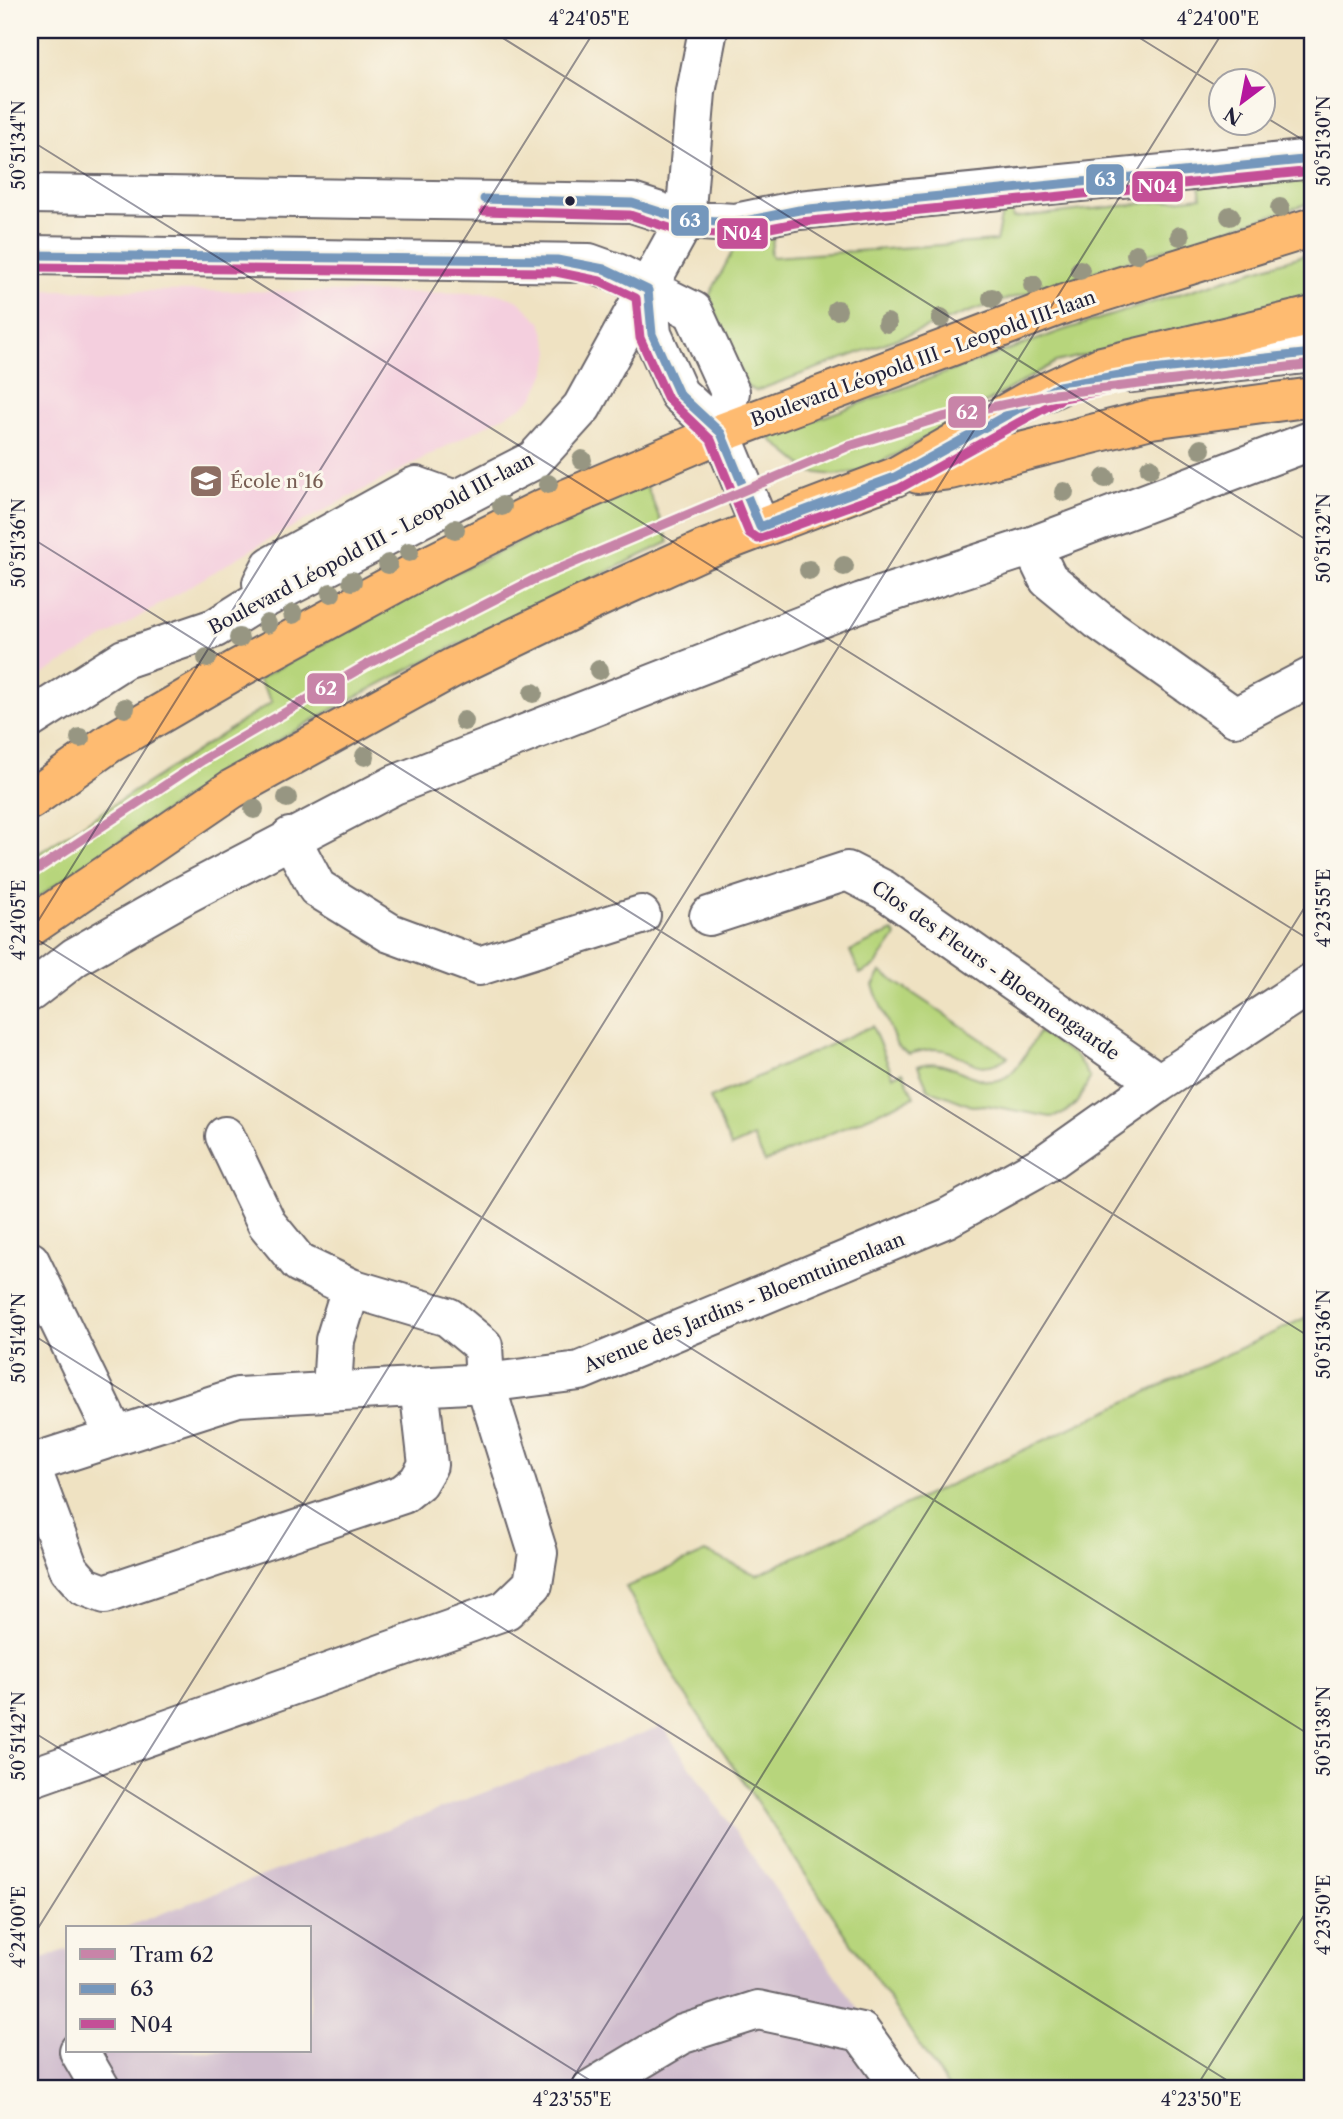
<svg xmlns="http://www.w3.org/2000/svg" width="1343" height="2119" font-family="'Libre Caslon Text',serif">
<style>
.built{fill:#f4cfde}
.industrial{fill:#d0bdce}
.green{fill:#b7d57b;stroke:#6c7c5b;stroke-width:2}
.lines{fill:none;stroke-linecap:round;stroke-linejoin:round}
.minor-casing{stroke:#6a656a;stroke-width:42}
.major-casing{stroke:#6a656a;stroke-width:42}
.minor{stroke:#fff;stroke-width:38}
.major{stroke:#febb71;stroke-width:38}
.bus-1-casing{stroke:#fbf7ec;stroke-width:14}
.bus-2-casing{stroke:#fbf7ec;stroke-width:14}
.bus-1{stroke:#7597bc;stroke-width:9}
.bus-2{stroke:#c44f97;stroke-width:9}
.tram-1-casing{stroke:#fbf7ec;stroke-width:14}
.tram-1{stroke:#c884a8;stroke-width:9}
.tree{fill:#979682}
.ticks{fill:none;stroke:#22223b;stroke-width:2;stroke-opacity:0.45}
.bus-dot{fill:#22223b;stroke:#fbf7ec;stroke-width:2.5}
.labels{text-anchor:middle;stroke-width:6;stroke-linejoin:round;paint-order:stroke}
.street-label{font-size:19px;fill:#22223b;stroke:#fbf7ec}
.education-label{font-size:19px;fill:#785e54;stroke:#fbf7ec;text-anchor:start}
.line-badge{stroke:#fbf7ec;stroke-width:2.5}
.badge-label{font-size:19px;text-anchor:middle;font-weight:bold;fill:#fff}
.neatline{fill:none;stroke:#22223b;stroke-width:2.5}
.ticks-label{font-size:18px;text-anchor:middle;fill:#22223b}
</style>
<rect width="100%" height="100%" fill="#fbf7ec"/>
<filter id="ink" filterUnits="userSpaceOnUse"><feTurbulence type="fractalNoise" baseFrequency=".0143" numOctaves="2"/><feDisplacementMap in="SourceGraphic" scale="14" xChannelSelector="R" yChannelSelector="G"/><feConvolveMatrix kernelMatrix="1 2 1 2 8 2 1 2 1" color-interpolation-filters="sRGB"/></filter>
<filter id="wash" filterUnits="userSpaceOnUse"><feTurbulence type="fractalNoise" baseFrequency=".00686" numOctaves="4" result="noise"/><feDisplacementMap in="SourceGraphic" scale="28" xChannelSelector="R" yChannelSelector="G"/><feGaussianBlur stdDeviation="1.57" result="paint"/><feColorMatrix in="noise" values="0 0 0 0 0 0 0 0 0 0 0 0 0 0 0 0 0 1.4 0 .05"/><feComposite in="paint" operator="in"/></filter>
<g filter="url(#wash)">
<rect width="100%" height="100%" fill="#efe2c2"/>
<path class="built" d="M30,290l465,3 22,7 24,22 9,28 -3,20 -12,26 -12,10 -259,136 -234,140z"/>
<path class="industrial" d="M662,1726l252,363h-884v-126l38,-14v102h242v-123h-187z"/>
<path class="green" d="M1313,169v33l-336,107 -221,82 -9,-4 -38,-91 29,-55 38,-15 -6,28 3,3 223,-16 7,-33 8,-1 2,11 188,-21 -2,-12z
M1313,252v51l-257,59 -161,93 -33,16 -28,4 -23,-3 -43,-35 293,-106z
M645,482l24,60c-114,55 -230,109 -341,170 -103,57 -202,123 -298,191v-44l242,-157 -14,-23 180,-98z
M893,931l3,5 -21,30 -15,8 -10,-23z
M881,972l127,85c-35,23 -40,-6 -72,-8 -9,0 -19,3 -27,5l-12,-8 -24,-60z
M872,1026l21,50 10,-4 11,25 -149,65 -12,-25 -22,10 -21,-49z
M1039,1032l37,24 14,22 -12,24 -15,12 -12,3 -65,-12 -14,1 -44,-17 -10,-23c33,-14 65,33 93,7 12,-11 19,-27 28,-41z
M1313,1314v775h-364l-269,-402 -54,-100 80,-35 51,23z"/>
</g>
<g filter="url(#ink)">
<g class="lines">
<g class="minor-casing">
<path id="minor" d="M30,194l602,9 53,17 50,3 64,-13 514,-51
M30,255l559,8 28,10 76,38 37,81 -9,41
M648,290l4,44 27,60 42,39 39,94
M1130,373l183,-20
M1032,546l16,33 50,41 137,97 78,-41
M262,583l9,-17 145,-80 39,14
M30,719l94,-60 91,-31 35,-22 284,-146 48,-53 103,-187 11,-128 12,-62
M290,837l27,51 73,45 89,33 162,-51
M709,916l138,-45 37,19 275,193
M30,992l45,-35 109,-62 210,-110 468,-183 170,-56 281,-106
M30,1261l85,175
M332,1390l3,-50 16,-52
M30,1464l208,-67 247,-14 95,-12 367,-153 99,-55 113,-80 154,-101
M30,1464l39,105 15,17 21,8 298,-100 15,-12 10,-17 -9,-79
M30,1778l476,-168 27,-26 5,-31 -53,-170 -2,-37 -35,-29 -97,-29 -52,-25 -32,-39 -42,-88
M79,2051l22,38
M591,2089l92,-55 75,-24 103,22 41,57"/>
</g>
<g class="major-casing">
<path id="major" d="M918,474l32,-4 201,-51 162,-22
M30,800l80,-57 129,-75 194,-105 109,-54 179,-76 343,-129 249,-77
M30,927l202,-138 222,-122 122,-59 127,-58 192,-73 138,-79 69,-32 211,-50"/>
</g>
<use href="#minor" class="minor"/>
<use href="#major" class="major"/>
<g class="bus-1-casing">
<path id="bus-1" d="M484,199l148,4 53,17 50,3 64,-13 514,-51
M30,255l527,5 47,9 44,21 4,44 27,60 42,39 39,94 135,-50 164,-91 83,-15 171,-18"/>
</g>
<g class="bus-2-casing">
<path id="bus-2" d="M484,211l146,4 52,17 52,3 67,-13 512,-51
M30,267l526,5 44,9 36,17 4,40 28,61 43,41 38,93 9,6 142,-51 163,-90 81,-15 169,-18"/>
</g>
<use href="#bus-1" class="bus-1"/>
<use href="#bus-2" class="bus-2"/>
<g class="tram-1-casing">
<path id="tram-1" d="M30,874l173,-114 165,-96 165,-84 316,-134 94,-29 111,-23 259,-30"/>
</g>
<use href="#tram-1" class="tram-1"/>
</g>
<g class="tree">
<circle cx="1280" cy="208" r="10"/>
<circle cx="1230" cy="216" r="10"/>
<circle cx="1180" cy="236" r="10"/>
<circle cx="1136" cy="254" r="10"/>
<circle cx="1080" cy="270" r="10"/>
<circle cx="1033" cy="285" r="10"/>
<circle cx="992" cy="298" r="10"/>
<circle cx="837" cy="310" r="10"/>
<circle cx="941" cy="318" r="10"/>
<circle cx="887" cy="323" r="10"/>
<circle cx="1201" cy="449" r="10"/>
<circle cx="582" cy="460" r="10"/>
<circle cx="1150" cy="468" r="10"/>
<circle cx="1105" cy="478" r="10"/>
<circle cx="548" cy="484" r="10"/>
<circle cx="1064" cy="492" r="10"/>
<circle cx="502" cy="506" r="10"/>
<circle cx="455" cy="529" r="10"/>
<circle cx="409" cy="552" r="10"/>
<circle cx="388" cy="564" r="10"/>
<circle cx="844" cy="566" r="10"/>
<circle cx="809" cy="570" r="10"/>
<circle cx="352" cy="581" r="10"/>
<circle cx="331" cy="593" r="10"/>
<circle cx="293" cy="614" r="10"/>
<circle cx="267" cy="624" r="10"/>
<circle cx="239" cy="638" r="10"/>
<circle cx="207" cy="658" r="10"/>
<circle cx="599" cy="670" r="10"/>
<circle cx="533" cy="693" r="10"/>
<circle cx="125" cy="708" r="10"/>
<circle cx="464" cy="721" r="10"/>
<circle cx="80" cy="738" r="10"/>
<circle cx="365" cy="756" r="10"/>
<circle cx="287" cy="798" r="10"/>
<circle cx="254" cy="809" r="10"/>
</g>
</g>
<path class="ticks" d="M490,30l823,514M1127,30l93,58M1262,115l51,31M30,140l1283,802M30,537l1283,802M30,934l565,-904M30,935l1283,802M30,1333l1211,756M30,1730l574,359M30,1941l1194,-1911M566,2089l747,-1195M1195,2089l118,-188"/>
<defs>
<g id="school-square" transform="scale(1.75)"><rect x="-9" y="-9" width="18" height="18" rx="4" fill="#8d6e63" stroke="#fbf7ec"/><path d="M0-5L7-2L0 1L-7-2ZM-4 1L0 2.5L4 1V4Q0 6-4 4Z" fill="#fff"/></g>
</defs>
<g fill-rule="evenodd">
<use href="#school-square" x="206" y="481"/>
</g>
<circle class="bus-dot" cx="570" cy="201" r="6"/>
<g class="labels">
<g class="street-label">
<text transform="translate(923 358) rotate(-20)" y="7">Boulevard Léopold III - Leopold III-laan</text>
<text transform="translate(371 543) rotate(-28)" y="7">Boulevard Léopold III - Leopold III-laan</text>
<text transform="translate(996 970) rotate(35)" y="7">Clos des Fleurs - Bloemengaarde</text>
<text transform="translate(744 1302) rotate(-22)" y="7">Avenue des Jardins - Bloemtuinenlaan</text>
</g>
<g class="education-label">
<text x="230" y="488">École n°16</text>
</g>
</g>
<g class="line-badge">
<rect x="1085" y="163" width="40" height="33" rx="7" fill="#7597bc"/>
<rect x="1131" y="170" width="53" height="33" rx="7" fill="#c44f97"/>
<rect x="670" y="204" width="40" height="33" rx="7" fill="#7597bc"/>
<rect x="716" y="217" width="53" height="33" rx="7" fill="#c44f97"/>
<rect x="947" y="395" width="40" height="34" rx="7" fill="#c884a8"/>
<rect x="306" y="672" width="40" height="33" rx="7" fill="#c884a8"/>
</g>
<g class="badge-label">
<text x="1105" y="186">63</text>
<text x="1157" y="193">N04</text>
<text x="690" y="227">63</text>
<text x="742" y="240">N04</text>
<text x="967" y="419">62</text>
<text x="326" y="695">62</text>
</g>
<rect width="1343" height="2119" fill="none" stroke="#fbf7ec" stroke-width="77"/>
<rect x="66" y="1926" width="245" height="126" fill="#fbf7ec" stroke="#a4a2a5" stroke-width="2"/>
<rect x="80" y="1949" width="35" height="10" fill="#c884a8" stroke="#a4a2a5" stroke-width="2"/>
<text x="130" y="1962" font-size="21" fill="#22223b">Tram 62</text>
<rect x="80" y="1984" width="35" height="10" fill="#7597bc" stroke="#a4a2a5" stroke-width="2"/>
<text x="130" y="1996" font-size="21" fill="#22223b">63</text>
<rect x="80" y="2019" width="35" height="10" fill="#c44f97" stroke="#a4a2a5" stroke-width="2"/>
<text x="130" y="2032" font-size="21" fill="#22223b">N04</text>
<g transform="translate(1242 102) rotate(212)"><circle r="33" fill="#fbf7ec" stroke="#a4a2a5" stroke-width="2"/>
<path d="M0-5L12 26L0 18L-12 26Z" fill="#b5179e"/>
<text y="-10" font-size="19" font-weight="bold" text-anchor="middle" fill="#22223b">N</text>
</g>
<rect x="38" y="38" width="1266" height="2042" class="neatline"/>
<g class="ticks-label">
<text x="589" y="25">4°24'05"E</text>
<text x="1218" y="25">4°24'00"E</text>
<text transform="translate(1324 141) rotate(-90)" y="6">50°51'30"N</text>
<text transform="translate(19 145) rotate(-90)" y="6">50°51'34"N</text>
<text transform="translate(1324 538) rotate(-90)" y="6">50°51'32"N</text>
<text transform="translate(19 543) rotate(-90)" y="6">50°51'36"N</text>
<text transform="translate(1324 908) rotate(-90)" y="6">4°23'55"E</text>
<text transform="translate(19 920) rotate(-90)" y="6">4°24'05"E</text>
<text transform="translate(1324 1334) rotate(-90)" y="6">50°51'36"N</text>
<text transform="translate(19 1338) rotate(-90)" y="6">50°51'40"N</text>
<text transform="translate(1324 1731) rotate(-90)" y="6">50°51'38"N</text>
<text transform="translate(19 1736) rotate(-90)" y="6">50°51'42"N</text>
<text transform="translate(1324 1915) rotate(-90)" y="6">4°23'50"E</text>
<text transform="translate(19 1927) rotate(-90)" y="6">4°24'00"E</text>
<text x="572" y="2106">4°23'55"E</text>
<text x="1201" y="2106">4°23'50"E</text>
</g>
</svg>
